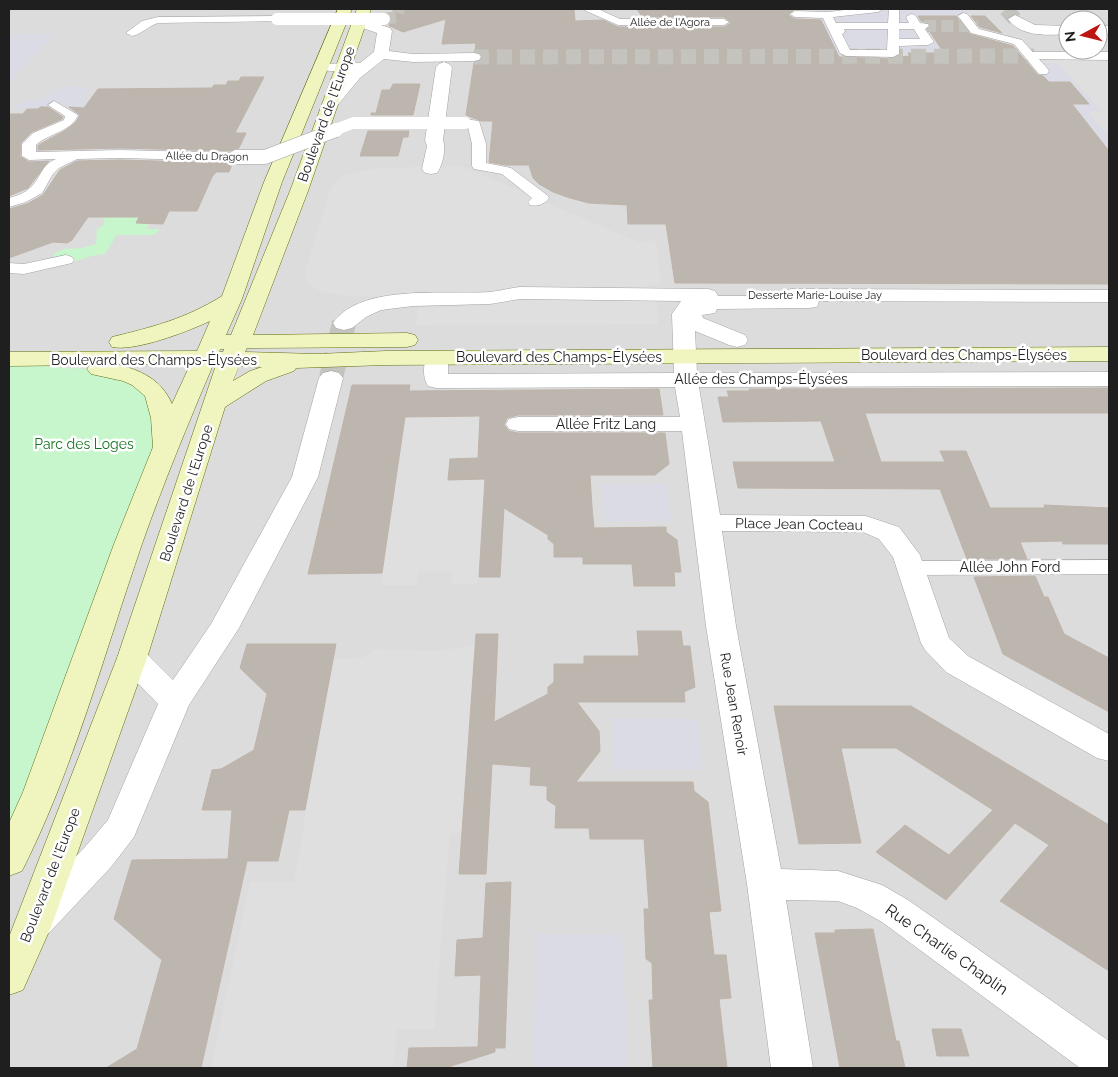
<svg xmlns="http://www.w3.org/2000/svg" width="1118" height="1077" font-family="Raleway,sans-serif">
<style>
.residential{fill:#dddcdc;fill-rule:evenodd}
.park{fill:#c7f5cc}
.parking{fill:#dfdfdf}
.plaza{fill:#dbdbe5}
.building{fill:#bcb6af;stroke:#bfb4aa}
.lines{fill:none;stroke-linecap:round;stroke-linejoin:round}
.pedestrian-tunnel{stroke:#c5c3be;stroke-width:12;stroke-dasharray:12 5.5;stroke-linecap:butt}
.minor-tunnel-far1{stroke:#c5c3be;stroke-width:15;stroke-dasharray:15 8;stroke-linecap:butt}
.minor-tunnel{stroke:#c5c3be;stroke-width:24;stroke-dasharray:24 12;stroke-linecap:butt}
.pedestrian-casing{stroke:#a3a3a3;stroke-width:1}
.minor-casing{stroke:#a3a3a3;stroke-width:1}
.secondary-casing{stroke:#616e0e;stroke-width:1}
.pedestrian{fill:#fff;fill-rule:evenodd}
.minor{fill:#fff;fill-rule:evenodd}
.secondary{fill:#f0f4bf;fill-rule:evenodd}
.pedestrian-bridge-far1-casing{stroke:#a3a3a3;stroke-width:12;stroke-linecap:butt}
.pedestrian-bridge-casing{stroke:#a3a3a3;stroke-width:15;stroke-linecap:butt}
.pedestrian-bridge-far1{stroke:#fff;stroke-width:12}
.pedestrian-bridge{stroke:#fff;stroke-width:14}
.labels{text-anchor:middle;stroke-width:5;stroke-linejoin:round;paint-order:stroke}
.far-street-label{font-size:11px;fill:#1f1f1f;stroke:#fff}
.street-label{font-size:14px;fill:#1f1f1f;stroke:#fff}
.park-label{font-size:14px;fill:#157520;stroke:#fff}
.near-street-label{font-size:16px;fill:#1f1f1f;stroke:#fff}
</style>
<rect width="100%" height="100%" fill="#efece6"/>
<path class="residential" d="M9,9h1100v1059h-1100zM1068,20h30v30h-30z"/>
<path class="park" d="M99,217h40l-3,6h13l-2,6h13l-6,6h-37l-12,19c-18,1 -32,10 -49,13 -13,3 -35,6 -47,5v-8l9,4 11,-2 23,-8 3,-5 9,-4 18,-1 14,-4 1,-15 6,-4 2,-5z
M9,364l108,7 23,8 24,71 -124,342 -31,69z"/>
<path class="parking" d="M1037,60h72v76l-22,-25h13l-37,-42 -23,-6z
M462,166l178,77 16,-3 5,43 -12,3 7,4 2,34 -242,1 2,-17 59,-2 1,-9 -130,-1 -25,-4 -12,-6 -5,-8 -1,-6 26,-85 8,-9 12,-5 28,-5z
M487,416l-8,22 -1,14h9l-8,125 -3,7h-25l2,-13 -35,1 -2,13h-35l24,-168z
M475,645l-13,188h-12l-16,196h-37l-4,39h-182l39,-186h44l9,-49 2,-23 28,-151 30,-1 13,-9 64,2z"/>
<path class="plaza" d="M855,9h114l2,3 -10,3 -44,1 24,36 -39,2h-64l-19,-36h-22l-3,-7z
M9,34h45l-45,50z
M1040,63h17l44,48 -13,1 21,24v13h-7l-4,-5h6l-4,-5 -11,-13 -25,-22h25l-18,-22h-26l-9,-11 10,-1z
M80,85l8,4 -6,11h25l-33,32h-13l-4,5h-12l-4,5 -2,7 2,3 20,3 21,-4 44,-15 50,12 -3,6 31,4 -9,3h-24l-6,11 -10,-12 -13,-5 -45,1 -36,10 -18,7h-9l2,-11 -9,-4 -18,-1 10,-19h-10v-2l18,-1 41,-15h-7l1,-2h-2l4,-4h-18l4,-7h-9l-3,3 -17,-2 -11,2 13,-9h10l14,-4 6,-6 7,-4z
M602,484h65l4,37h-67z
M612,718l86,1 5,51h-89z
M536,934l86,1 6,133h-95z"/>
<path class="building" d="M394,9h180l1,12 28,-1 15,7h106l7,-4 -7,-6h-82l-5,-8h178h-20l-7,6 7,4 26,1 18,37 54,2 5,-2 12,-1 -2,-3h36l-16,-24 3,-3 -1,-3 -9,-2 -3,-5h38l14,18 43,12 25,29 5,1 6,6h21l19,22h-17l37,47v133l-434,-1 -9,-59h-38l-1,-19 -38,-2 -19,-5 -17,-6 -14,-8 -6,-6 -4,-13h-24l-16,-3 4,-41h-12l-15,-6 8,-52 5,-1 4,-4 -2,-5 -6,-2 1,-8 -34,1 4,-25 -43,13 -11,-5 -3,-1z
M971,16h14l17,17 -22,-6z
M241,77h23l-29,56h11l-7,15 -8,3 -111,-3 -82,2v-4l4,-3 24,-13 10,-8 4,-7 -11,-8 15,1 14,-19 114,-1 2,-3h12l2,-4h11z
M393,84h27l-7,31h-42v-2h5l6,-23h8z
M40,107h8l15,10 -1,2 -30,13 -11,11 -1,13 9,6 20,-1 -21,27 -19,8v-82h14l4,-5h12z
M368,131h41l-1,6h-5l-5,19h-38z
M120,160l110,3 2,1 -3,8h-13l-4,5 -15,34h-28l-6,13 -27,-1 3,-6h-51l-16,23 -5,3 -14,-1 -44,16v-49l18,-5 16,-9 17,-25 17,-9z
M352,385h58l-1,6 250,-2 4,26h-145l-11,3 -3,7 5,6 9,2h147l4,31 -14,11h-65l2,32 2,21 72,-1v5l11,8 4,32h-7l1,14h-41l-2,-22h-49v-7h-29v-13l-6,-5v-4l-44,-27 -4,69h-21l6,-98 -37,1 2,-21 28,-1 2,-42 -75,1 -23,156 -74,1z
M1109,388v25h-244l16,49h64l-5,-11h26l24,57h55l-1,-3 65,3v36h-46l-1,-3 -42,1 7,17h-60l-27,-70 -202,-1 -5,-26h102l-14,-41 -98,1 -5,-25h11l-2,-6h23l-1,-2z
M1035,576l9,21h4l16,37 45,24v54l-106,-58 -29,-77z
M637,631h44l2,15h7l5,41 -11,5 1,10h-108l22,29 1,20 -24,31h117l1,9 14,11 13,109 -12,1 5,43h12l5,43 -12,1 8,69h-74l-4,-68h4l-1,-37 -6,-4 -2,-50h5l-5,-70h-54l-1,-11h-34l1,-22 -9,-6v-14l-17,-1 1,-18 -39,-3 -6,110h-27l17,-240h22l-4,88 54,-28v-7l6,-5v-18h30v-8h55z
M247,644h89l-31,166h-16l-11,51h-31l-46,207h-95l31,-19 25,-89 -48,-41 18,-59 96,-1 4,-49h-30l10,-40 9,-1 33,-19 13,-56 -27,-26z
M774,706h137l198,119v146l-109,-70 49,-56 -34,-22 -69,77 -70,-48 29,-27 44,30 44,-45 -97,-62h-55l20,95 -62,1z
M511,882l-6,166h-10v4l-50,16h-38l2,-20 69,-1 3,-72 -26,1 2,-36 26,-2 3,-55z
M873,929l23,112h3l6,27h-65l-25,-135h20v-3z
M932,1029h29l8,27h-32z"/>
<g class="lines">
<path class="pedestrian-tunnel" d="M384,19l13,-2 2,-8
M924,26h54"/>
<path class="minor-tunnel-far1" d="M1006,9l9,10
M474,57l560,-1"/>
<path class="minor-tunnel" d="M331,378l13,-55"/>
<g class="pedestrian-casing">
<path id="pedestrian" d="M585,9h13l22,10h104l5,3 -5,3h-106l-32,-14z
M852,9h31l-5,3 -45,5 3,6h52l1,-14h10v14h10l-3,-6 5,-3 4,1 5,8 8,1 1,2 -4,3 9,13 -6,3 -29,1v8l-6,3 -47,-1 -6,-3 -17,-35 -28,-1 -5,-3 5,-3 34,1zM844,29h44l-1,21h-37l-8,-16 3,-2zM899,29h15l6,10h-21z
M963,13l4,1 12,15 43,11 25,28 2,3 -2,3h-8l-25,-30 -43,-11 -13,-17z
M277,16l4,1 1,2 -1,2 -123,2c-10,3 -16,11 -26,13l-6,-3 16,-12 16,-4z
M54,101l24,14c-7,17 -29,18 -42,30v7l84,-2 117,3 7,4 -7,4 -117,-3 -43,1 -18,9 -6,6 -11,19 -16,9 -17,5v-9c7,-2 17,-5 22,-11 10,-9 10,-22 25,-28l-27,1 -7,-4v-12l11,-11 31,-13 1,-4 -17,-11z
M465,119l14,2 1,3 6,20v19l25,5 36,27 2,3c-4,6 -12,9 -19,7l-2,-3 4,-4 -30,-24 -28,-5 -2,-3v-22l-4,-17 -8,-1 -1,-3z
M66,255l6,2 2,3 -2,3 -48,11 -15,-1v-10l15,1z
M1109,560v14l-199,1 -8,-2 -3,-5 3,-5 8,-2z"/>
</g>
<g class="minor-casing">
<path id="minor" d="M1015,15l20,10 33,1v8c-20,1 -46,4 -60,-15z
M359,18l31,10 2,3 -3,20 24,3 61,-1 5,1 2,3 -2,3 -5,1 -61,1 -29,-3 -24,19 -24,29h-12l-2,-3 2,-3 25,-29 -33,-2 -3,-3 3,-3 44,-1 14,-11 3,-19 -23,-8 -2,-3 2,-3z
M1098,26h11v8h-11z
M1034,52h75v8l-80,-1 -2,-3 2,-3z
M444,62l5,2 3,3 -9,73c3,9 0,25 -6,33l-6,1 -6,-1 -3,-4 5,-23 -2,-6 11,-73 3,-3z
M520,287l188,2 7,2 3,5h63l3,-5 7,-2 318,1v12l-290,-1 -2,6 -8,1 -92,1 -2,4 -13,2 1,3 42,17 3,5 -3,5 -8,2 -8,-2 -34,-14 2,42 412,-1v14l-410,1 21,128 146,1 33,11 21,28 29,83 19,18 141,78v27l-12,-3 -151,-86 -21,-22 -4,-7 -28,-86 -14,-18 -16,-7 -141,-1 14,95 45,243 57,2 44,14 26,15 201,141v27h-29l-198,-146 -25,-14 -19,-7 -52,-1 27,168h-42l-24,-184 -41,-258 -24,-195h-164l-9,-2 -3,-5 3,-5 9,-2h162l-5,-30 -239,1 -8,-2c-6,-8 -5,-25 1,-33l8,-2 8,2 3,5v16l226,-1 -2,-59 9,-13 -161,-2 -30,5 -77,2 -32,4 -15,7 -14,11 -8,2 -8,-2 -3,-5c27,-40 115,-28 157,-31 10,-1 20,-4 30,-5z
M331,371l8,2 4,5 -25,99 -79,151 -50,77 -55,132 -23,30 -62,66 -13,5 -13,-5 -6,-11 6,-11 62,-64 23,-27 50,-116 -37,-38 -4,-8 4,-8 11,-3 11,3 30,30 38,-56 81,-147 27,-99 4,-5z"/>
</g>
<g class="secondary-casing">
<path id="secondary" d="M338,9h14l-70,173 -40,117 -16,36h5l59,-144 67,-182h14l-63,182 -55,144 154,-2 8,2 3,5 -3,5 -8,2 -160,1 -2,4 72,2 69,-3 723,-4v14l-723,4 -90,3 -2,3 -28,10 -41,26 -78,251 -96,269 -28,63 -14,5v-58l108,-279 99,-293h-3c-25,59 -50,119 -71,179 -38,110 -68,224 -120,327l-13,5v-53l14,-31 91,-248 39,-97 -2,-29 -6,-22 -13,-11 -9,-4 -32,-7 -4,-5 3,-4 -81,1v-14l188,-1 13,-30c-21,10 -75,31 -98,26l-3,-5 3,-5c41,-10 73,-18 110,-41l42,-114zM220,349h4l-1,3h-4zM115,364l75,1 -18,39c-11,-25 -31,-34 -57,-40zM239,366l23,1 -12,4 -17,10z"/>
</g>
<use href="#pedestrian" class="pedestrian"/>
<use href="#minor" class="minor"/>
<use href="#secondary" class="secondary"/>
<g class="pedestrian-bridge-far1-casing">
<path id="pedestrian-bridge-far1" d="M277,19h107
M332,131l21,-8h112"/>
</g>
<g class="pedestrian-bridge-casing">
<path id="pedestrian-bridge" d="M237,157h28l71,-27"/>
</g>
<use href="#pedestrian-bridge-far1" class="pedestrian-bridge-far1"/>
<use href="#pedestrian-bridge" class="pedestrian-bridge"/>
</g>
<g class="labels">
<g class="far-street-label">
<text x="670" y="26">Allée de l'Agora</text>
<text transform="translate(207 156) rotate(1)" y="4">Allée du Dragon</text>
<text x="815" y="299">Desserte Marie-Louise Jay</text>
</g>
<g class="street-label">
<text transform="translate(326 114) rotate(-70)" y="5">Boulevard de l'Europe</text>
<text x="964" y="360">Boulevard des Champs-Élysées</text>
<text x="559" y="362">Boulevard des Champs-Élysées</text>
<text x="154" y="365">Boulevard des Champs-Élysées</text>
<text x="761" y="384">Allée des Champs-Élysées</text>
<text x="606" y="429">Allée Fritz Lang</text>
<text transform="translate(186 493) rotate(-72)" y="5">Boulevard de l'Europe</text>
<text transform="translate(799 524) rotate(1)" y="5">Place Jean Cocteau</text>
<text x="1010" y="572">Allée John Ford</text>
<text transform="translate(734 704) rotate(80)" y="5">Rue Jean Renoir</text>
<text transform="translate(50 875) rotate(-69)" y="5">Boulevard de l'Europe</text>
</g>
<g class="park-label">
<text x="84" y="449">Parc des Loges</text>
</g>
<g class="near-street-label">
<text transform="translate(947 949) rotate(35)" y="6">Rue Charlie Chaplin</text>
</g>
</g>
<rect width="1118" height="1077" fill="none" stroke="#1f1f1f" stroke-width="20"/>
<g transform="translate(1083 35) rotate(263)"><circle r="24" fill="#ffffff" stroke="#a5a5a5"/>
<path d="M0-4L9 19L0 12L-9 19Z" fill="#bd1611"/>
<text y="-8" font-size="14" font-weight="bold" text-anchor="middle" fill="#1f1f1f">N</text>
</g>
</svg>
